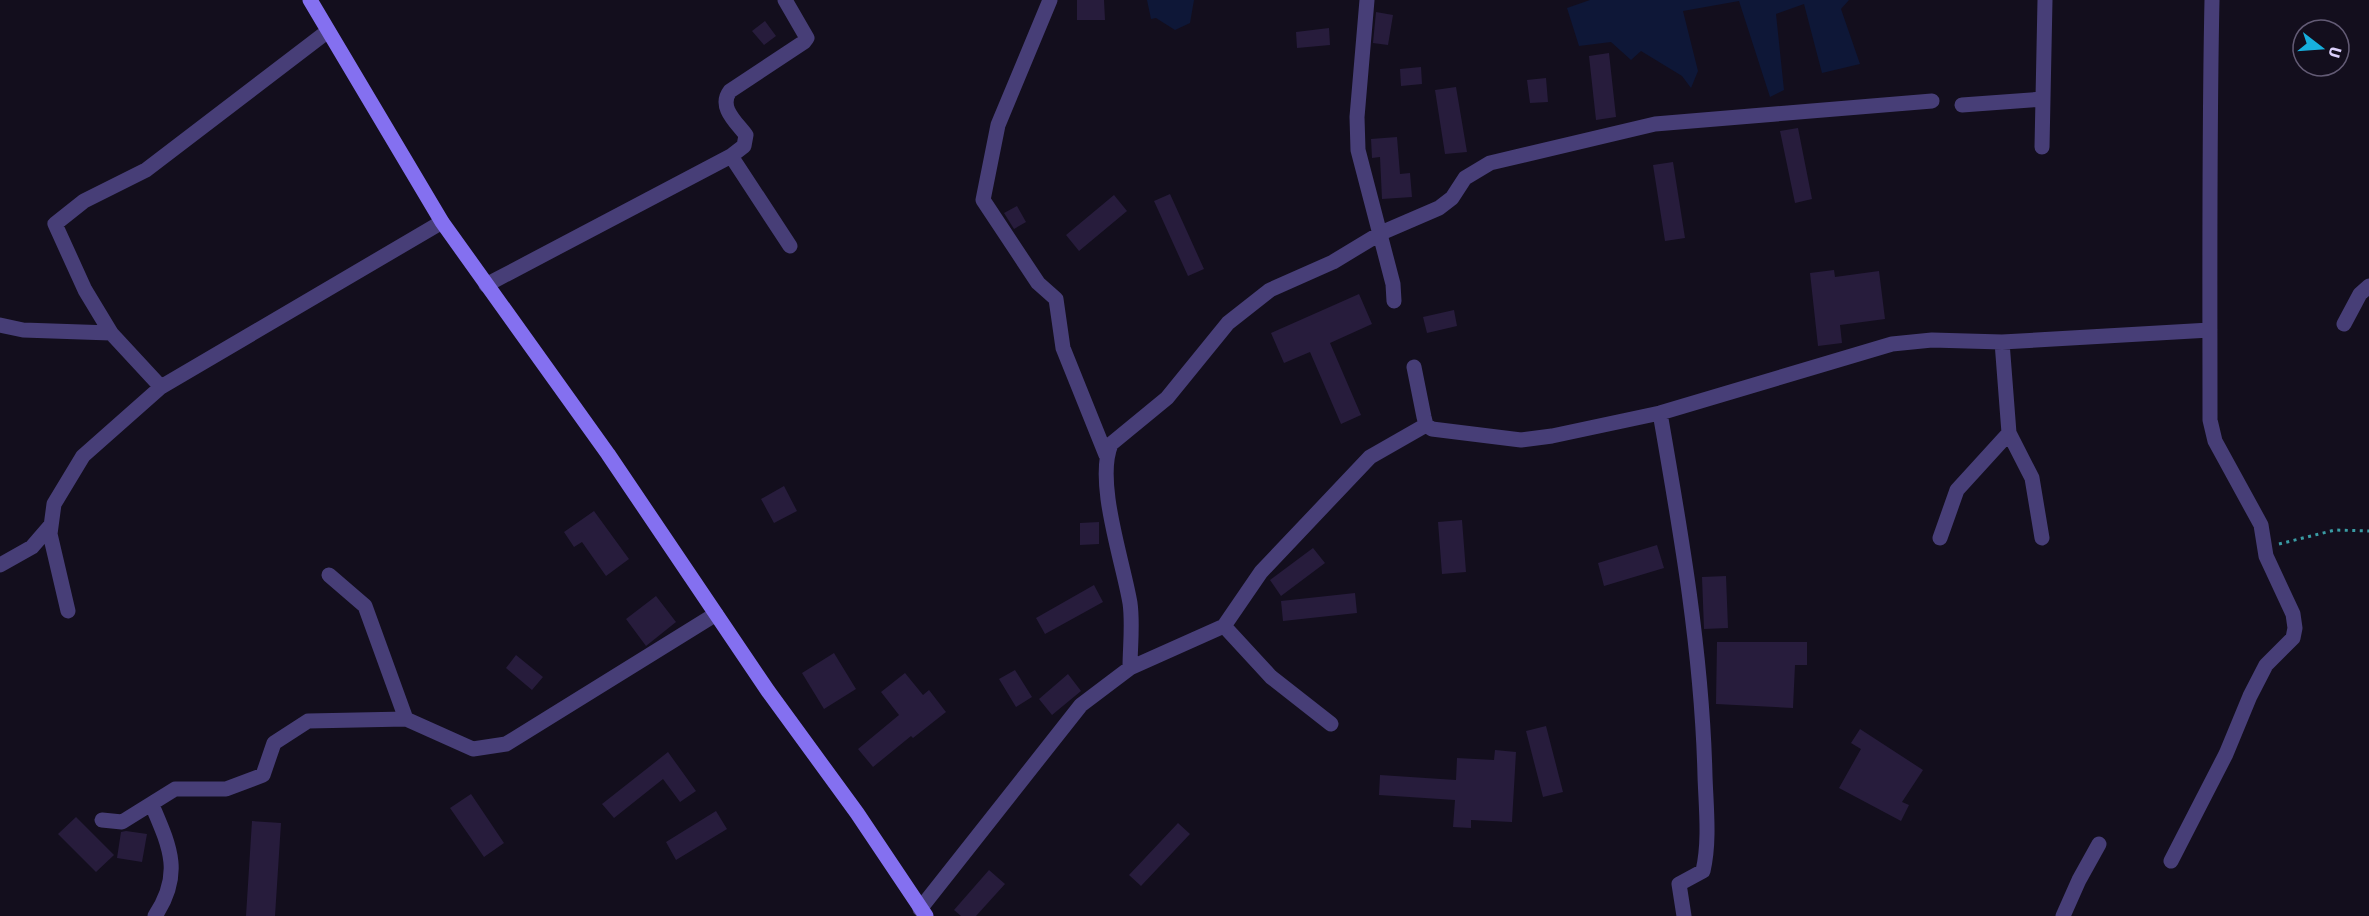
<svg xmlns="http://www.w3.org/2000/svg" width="2369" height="916" font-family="'Fira Sans',sans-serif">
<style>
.water{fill:#0e1737}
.building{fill:#271c3c}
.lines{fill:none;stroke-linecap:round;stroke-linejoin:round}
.path{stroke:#3a9ca4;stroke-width:3;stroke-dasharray:3 4.5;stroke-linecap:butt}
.street{stroke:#473e77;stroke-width:15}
.secondary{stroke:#8470f0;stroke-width:15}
</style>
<rect width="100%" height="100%" fill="#130e1d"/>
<path class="water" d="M1147,0h47l-4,23 -15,7 -19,-12 -5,1z
M1590,0h259l-8,9 19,55 -38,9 -18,-69 -28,10 8,76 -14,7 -31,-96 -56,10 15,60 -7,17 -9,-12 -41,-25 -10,9 -20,-18 -32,4 -12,-38z"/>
<path class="building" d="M1077,0h27l1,20h-28z
M1376,12l17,3 -5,30 -15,-2z
M765,21l11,15 -12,9 -12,-14z
M1329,28l1,17 -33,3 -1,-16z
M1609,53l7,64 -20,3 -7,-64z
M1421,67l1,17 -21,2 -1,-17z
M1546,78l2,24 -18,1 -3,-23z
M1456,87l11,65 -22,2 -10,-64z
M1798,128l14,71 -17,4 -15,-72z
M1397,137l3,37 10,-1 2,24 -30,2 -2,-42 -8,1 -1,-19z
M1673,162l12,76 -20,3 -12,-76z
M1170,194l34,75 -16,7 -34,-75z
M1114,195l13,16 -48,40 -13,-16z
M1017,206l9,16 -12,7 -10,-16z
M1834,270l1,7 44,-6 6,48 -45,6 2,18 -24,3 -8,-73z
M1359,294l13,30 -42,19 31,72 -20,9 -31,-72 -26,11 -13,-30z
M1454,310l3,16 -30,7 -4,-16z
M784,486l13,25 -23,12 -13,-24z
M594,511l35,48 -23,17 -24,-34 -8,5 -10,-15z
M1462,520l4,52 -24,2 -4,-52z
M1099,522v22l-19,1v-22z
M1657,545l7,23 -60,18 -6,-23z
M1313,548l12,15 -44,33 -11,-16z
M1726,576l2,52 -24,1 -2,-52z
M1094,585l9,17 -58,32 -9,-16z
M1355,593l2,20 -74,8 -2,-20z
M656,596l20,26 -30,24 -20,-27z
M1717,642h90v23h-12l-2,43 -77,-4z
M834,653l22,36 -32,20 -22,-36z
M516,655l27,22 -11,13 -26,-22z
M1015,670l17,27 -16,10 -17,-28z
M905,673l18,22 6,-5 17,22 -33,26 -2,-2 -38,31 -15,-18 41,-34 -18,-23z
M1068,674l13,17 -29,24 -13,-16z
M1546,726l17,66 -20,5 -17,-66z
M1860,729l63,41 -21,32 7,3 -8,16 -62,-33 22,-39 -10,-6z
M1495,750l21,2 -4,70 -41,-2v8l-18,-1 2,-27 -76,-5 1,-20 76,5 1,-22 37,2z
M668,752l28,39 -16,11 -17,-23 -49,39 -12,-14z
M471,794l33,49 -20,14 -34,-49z
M716,811l11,18 -51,31 -10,-18z
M76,817l38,38 -18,17 -38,-38z
M252,821l29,2 -6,93h-29z
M1178,823l12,11 -49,52 -12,-11z
M126,831l21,3 -5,28 -25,-4 4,-26z
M989,870l16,14 -29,32h-15l-7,-6z"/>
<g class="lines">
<path class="path" d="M2279,544l56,-14 34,1"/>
<path class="street" d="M1050,0l-52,125 -15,75 55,83 18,16 7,49 43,107
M1367,0l-10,117 1,33 35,134 1,17
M1962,105l81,-6
M2042,147l3,-147
M731,156l59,90
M486,285l245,-129 13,-10 2,-11c-10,-13 -28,-28 -16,-44l74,-49 3,-4 -22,-38
M2344,324l16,-30 9,-8
M0,325l23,5 88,3 50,54
M111,333l-26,-43 -30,-66 29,-23 62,-31 182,-139
M1414,367l10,50 2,8 6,4 89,11 31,-4 108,-23 232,-69 40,-4 70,2 208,-12
M1660,413c21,120 42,240 45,363 1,31 5,65 -2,95l-24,13 5,32
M2009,433l23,45 10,60
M1940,538l17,-48 52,-57 -7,-91
M0,565l32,-18 19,-22
M329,575l36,31 41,113
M68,611l-18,-77 4,-30 29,-48 78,-69 281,-165
M1224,626l47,51 60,47
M1130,668c0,-21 3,-44 0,-65 -7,-42 -35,-121 -19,-159l56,-46 61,-75 42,-33 63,-28 48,-29 58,-25 13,-10 13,-20 25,-15 165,-39 277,-23
M152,805c18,42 31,69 3,111
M102,820l20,2 53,-33h51l37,-14 11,-32 34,-22 98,-2 67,30 33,-5 210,-130
M2171,861l55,-107 24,-58 16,-31 27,-27 2,-10 -2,-14 -27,-58 -5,-31 -46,-84 -5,-21c0,-140 -1,-280 2,-420
M920,909l161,-204 49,-37 94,-42 37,-54 109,-115 56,-32
M2063,916l16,-36 20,-36"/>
<path class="secondary" d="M310,0l132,222 166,232 160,237 89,122 69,103"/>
</g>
<g transform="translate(2321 48) rotate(107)"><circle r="28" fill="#130e1d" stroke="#635b75" stroke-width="1.5"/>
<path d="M0-4.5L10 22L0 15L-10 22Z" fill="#17b0de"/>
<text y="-9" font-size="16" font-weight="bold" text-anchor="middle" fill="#dacffa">U</text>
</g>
</svg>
